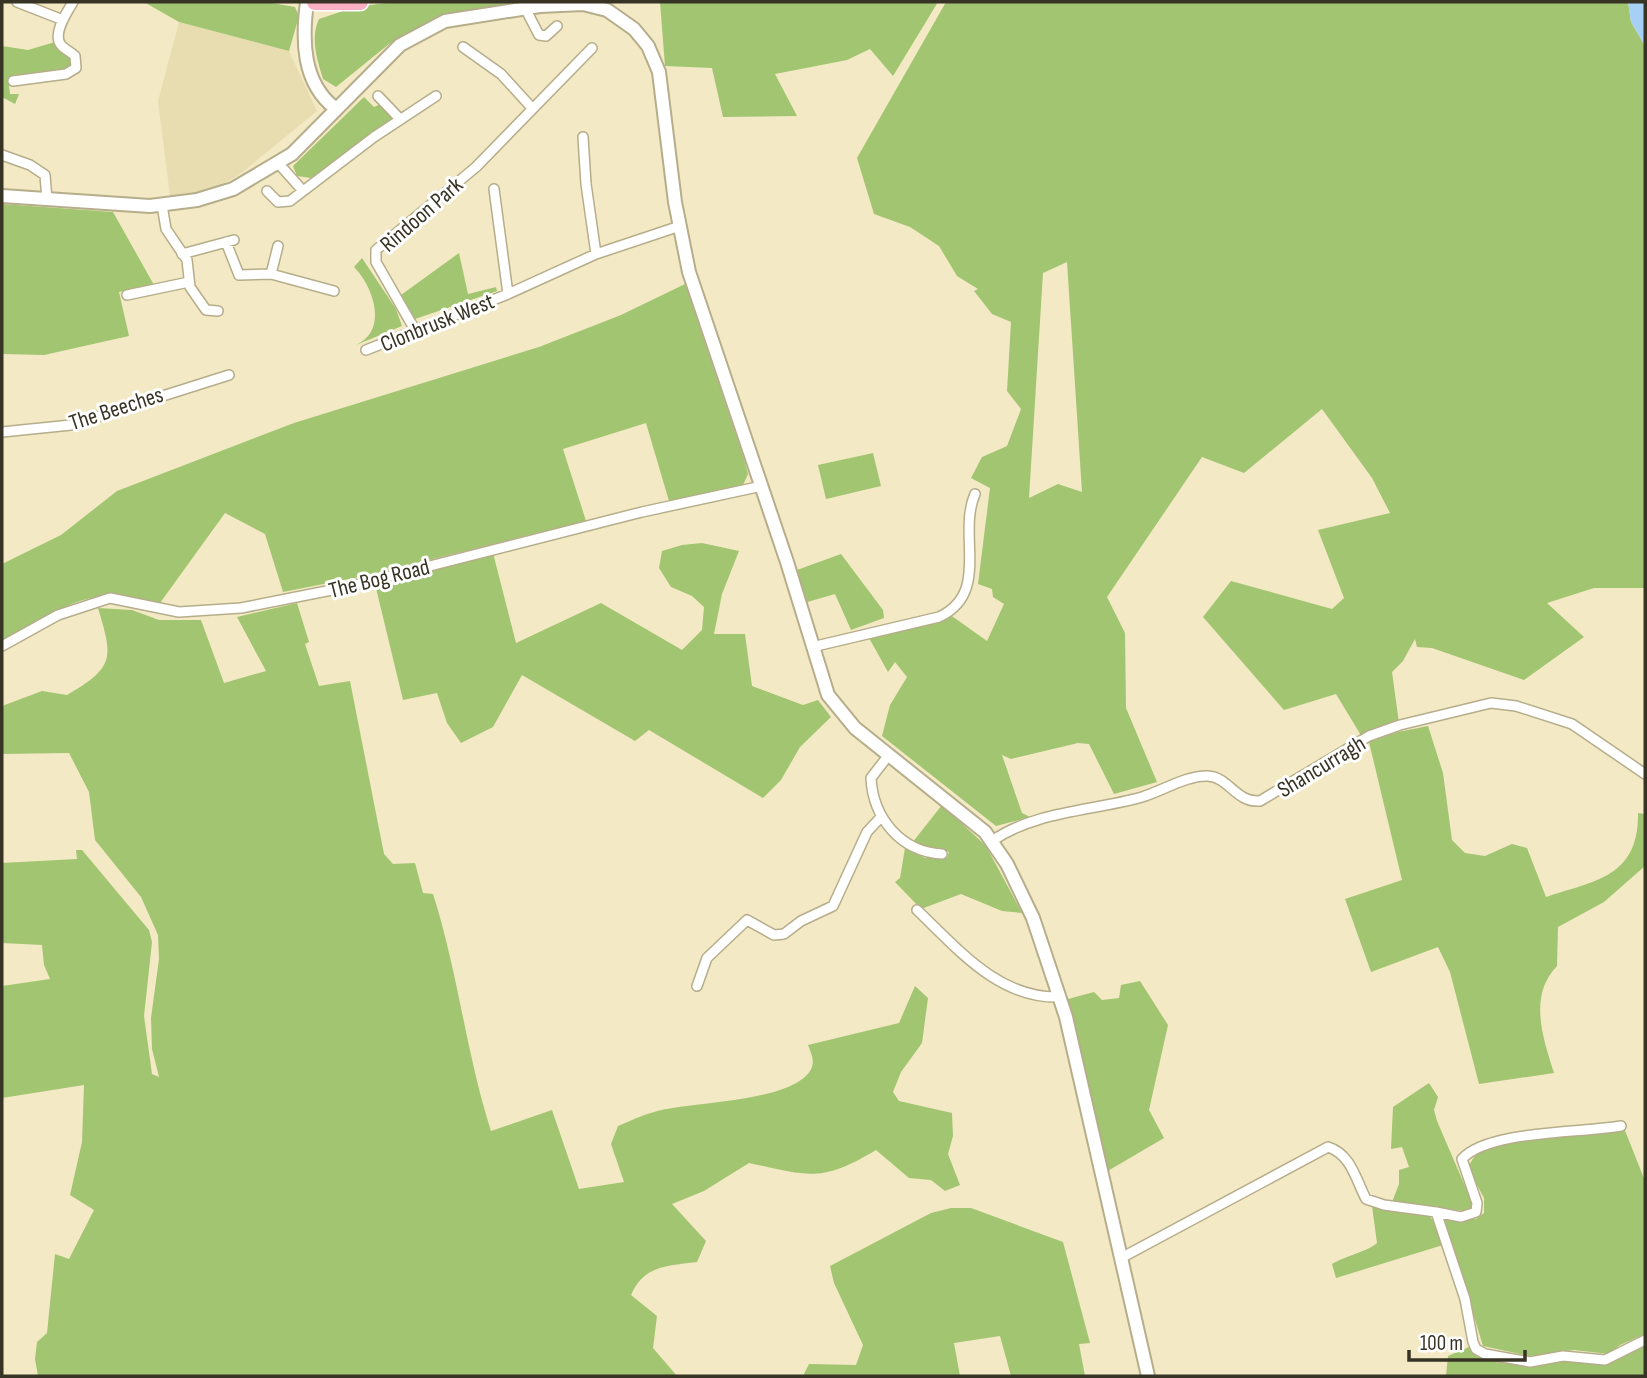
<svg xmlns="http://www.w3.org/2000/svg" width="1647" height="1378" font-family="'Sofia Sans Condensed',sans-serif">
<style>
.built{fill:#e8ddb1}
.green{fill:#a2c571;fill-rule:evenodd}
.water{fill:#a7d0f7}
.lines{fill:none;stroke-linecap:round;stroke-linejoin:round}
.minor-casing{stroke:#b6ad8a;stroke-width:12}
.tertiary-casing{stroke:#b6ad8a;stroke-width:16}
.trunk-casing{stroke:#fff;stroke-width:19}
.minor{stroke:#fff;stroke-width:9}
.tertiary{stroke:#fff;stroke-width:12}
.trunk{stroke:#fab0c2;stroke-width:16}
.labels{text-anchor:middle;stroke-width:6;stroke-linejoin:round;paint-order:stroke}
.street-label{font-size:23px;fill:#373425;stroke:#fff}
</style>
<rect width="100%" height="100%" fill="#f3e9c4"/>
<path class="built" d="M179,22l110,29 28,60 -77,63 -27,16 -43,6 -12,-95z"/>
<path class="green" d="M144,2h122l29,5 4,9 -10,35 -110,-29z
M394,2h125l-80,14 -50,28 -53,43 -13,-8c-6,-20 -13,-41 -4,-60l36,-12z
M660,2h278l-45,74 -23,-27 -23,11 -72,14 22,42 -74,1 -11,-49 -47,-2z
M946,2h682l3,20 14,24v542h-51l-47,15 37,34 -60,43 -92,-32 -15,-1 -2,-8 -12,22 -11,11 7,51 -37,14 -26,-43 -52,16 -81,-93 28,-36 101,28 12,-11 -26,-68 72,-17 -18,-35 -50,-69 -78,64 -42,-16 -95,140 18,36 1,75 31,74 -43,12 -25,-50 -11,-1 -67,16 -9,-4 20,58 8,4 -34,9 -114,-90 8,-31 17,-28 -12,-15 -7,10 -19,-34 80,-24 38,27 17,-37 -11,-7 -1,-8 -14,-5 12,-96 -19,-10 11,-21 25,-11 14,-37 -14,-18 4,-69 -19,-8 -18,-23 4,-2 -21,-13 -18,-30 -29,-19 -36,-13 -17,-56zM1067,262l15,230 -24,-8 -29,14 14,-225z
M55,42l16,17v8l-7,4 -56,7 2,16h9l-4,10 -13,-7v-51l26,4z
M364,97l10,10 7,-3 12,12 -1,4 -81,58 -14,-2 -4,-10z
M2,204l111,8 41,73 -35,7 10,44 -85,19 -42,-1z
M459,253l9,41 28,-7 1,4 -82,28 -14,-24z
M362,258l34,51 6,17 -46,19c33,-15 17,-59 -2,-78z
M685,284l59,175 4,15 -5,11 -74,16 -23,-78 -83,26 23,72 -222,55 -81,16 -18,-58 -40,-21 -65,90c-47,-12 -72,-10 -115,14 -14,8 -28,18 -43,23v-76l59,-29 56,-44 177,-68 245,-76 82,-32z
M873,453l8,33 -55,13 -8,-34z
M702,543l37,8 -17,43 -8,40h31l7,52 51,19 15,-5 13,17 -31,30 -19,33 -18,18 -114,-68 -14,11 -113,-66 -29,52 -32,16 -14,-20 -10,-30 -34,7 -28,-116 118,-31 23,90 85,-40 81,47 20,-20 2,-23 -12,-11 -21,-9 -12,-19 3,-17 20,-6z
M841,554l42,56 1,8 -33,12 -16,-36 -31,9 -7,-33z
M297,603l12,39 -4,2 14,42 31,-5 34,173 9,10 22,-1 8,30 10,1c25,78 33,159 58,237l61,-21 27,79 45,-7 -13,-38 7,-18c12,-5 24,-11 36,-14 37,-11 135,-9 156,-41 6,-9 1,-18 -2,-26l91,-22 16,-37 13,12 -6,45 -21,29 -8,20 6,9 53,12 1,23 -5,18 12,31 -15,6 -14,-11 -22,-2 -33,-28c-55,33 -67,26 -127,13l-45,28 -32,13 34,37 -9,21c-30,4 -53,3 -66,33l26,21 -4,32 24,28h-639l-3,-17 2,-17 10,-9 8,-79 14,5 25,-49 -24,-15 12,-53 2,-57 -82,13v-112l48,-7 -6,-14 -2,-20 -40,-2v-80l75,-4 -1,-9h6l67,80 3,12 -8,74 8,58 7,3 -7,-28 -1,-31 8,-59 -1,-24 -17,-38 -46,-57 -6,-48 -20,-39 -67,1v-48l40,-15 25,4c48,-28 46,-37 31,-87l34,2 27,10h42l23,63 42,-12 -29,-54z
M1428,726l15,47 9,67 13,13 20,3 27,-12 15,4 19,49c49,-16 93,-20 92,-84l7,1v52l-41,36 -46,25 -1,39c-29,30 -14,72 -3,107l-75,11 -29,-112 -12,-25 -67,25 -26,-73 57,-19 -33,-138 29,-10z
M942,805l44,41 36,67 -20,-2 -41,-17 -40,15 -26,-27 5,-4 5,-30 20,10h22l2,-6 -37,-9z
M1140,981l28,44 -19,85 15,28 -58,34 -38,-173 26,-7 8,8 17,-2 2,-13z
M1429,1083l9,14 -4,13 3,11 34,79v8l-7,3 -72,-9 7,-18v-14l10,-3 -7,-20 -11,2 2,-42z
M1624,1128l21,53v153l-25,11 -11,9 -35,-4 -45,6 -46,-10 -39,-128 32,1 8,-6v-15l-16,-30c2,-4 5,-11 9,-14 20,-15 118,-22 147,-26z
M1372,1206l56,8 9,12 6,19 -107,33 -4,-14c13,-8 37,-13 45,-21z
M951,1208h20l92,34 27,101 -11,1 6,32h-74l-11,-40 -46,7 6,33h-157l6,-12 47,1 7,-20 -29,-62 -4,-17 101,-53z
M1645,1344v32h-199l2,-20 21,-9c27,29 65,11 99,11 12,0 26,7 37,3 14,-4 27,-11 40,-17z"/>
<path class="water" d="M1628,2h17v44l-14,-24z"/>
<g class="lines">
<g class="minor-casing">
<path id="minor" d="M17,2l46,18
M525,8l14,27 7,1 11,-10
M463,47l38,27 31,34
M13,81l53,-7 10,-6 -1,-12c-4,-4 -11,-7 -14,-11 -9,-11 6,-33 12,-43
M378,96l22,23
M583,137l3,47 10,70
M2,155l28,10 15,10 2,25
M279,164l24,27
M494,189l14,105
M267,191l11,11 12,-1 84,-64 62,-41
M162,205l4,24 21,31 3,27 16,23 12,1
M226,242l13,33 32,-1 63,17
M182,254l52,-14
M271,274l7,-28
M127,295l62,-13
M415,330l-39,-68v-12l100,-83 116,-119
M366,350l142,-56 88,-40 84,-28
M2,432l69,-7 158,-50
M2,646l56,-31 52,-17 69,14 62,-4 106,-21 295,-75 120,-26
M812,647l127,-30c52,-24 18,-82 36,-123
M888,756l-17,22c2,40 30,74 71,76
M992,841c43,-30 101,-30 150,-44 20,-6 45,-22 66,-21 21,1 28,27 52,25l109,-65 31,-11 91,-22 25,3 56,18 73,50
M917,910c42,40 82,89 143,87
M697,986l10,-28 40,-38 27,15 10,-1 17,-13 32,-15 34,-74 14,-15
M1436,1212l25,5 15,-5 1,-9 -15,-44c26,-29 121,-26 159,-33
M1121,1258l207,-111c23,7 28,33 38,52l18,6 52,7 29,87 8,43 3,7 9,5 45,8 33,-6 42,4 40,-20"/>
</g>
<g class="tertiary-casing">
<path id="tertiary" d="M307,2c-5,37 -5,81 28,106
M2,196l148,10 47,-6 36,-11 59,-35 108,-109 45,-24 95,-15 43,-2 24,6 27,19 14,17 11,26 16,130 14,70 98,290 41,133 27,33 130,104 22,32 26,54 33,99 82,359"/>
</g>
<g class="trunk-casing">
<path id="trunk" d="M315,2h45"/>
</g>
<use href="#minor" class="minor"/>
<use href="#tertiary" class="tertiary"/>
<use href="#trunk" class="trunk"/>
</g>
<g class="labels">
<g class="street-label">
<text transform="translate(421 214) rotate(-41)" y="8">Rindoon Park</text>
<text transform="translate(437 322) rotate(-22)" y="8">Clonbrusk West</text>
<text transform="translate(116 408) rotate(-18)" y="8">The Beeches</text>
<text transform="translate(379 578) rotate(-14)" y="8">The Bog Road</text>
<text transform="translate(1321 766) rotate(-31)" y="8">Shancurragh</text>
</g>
</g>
<rect width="1647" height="1378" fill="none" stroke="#373425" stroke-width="7"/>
<path d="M1409 1350v10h116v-10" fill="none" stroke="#373425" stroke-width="3.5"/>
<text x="1420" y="1350" font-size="21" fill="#373425" stroke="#ffffff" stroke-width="5" paint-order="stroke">100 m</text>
</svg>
